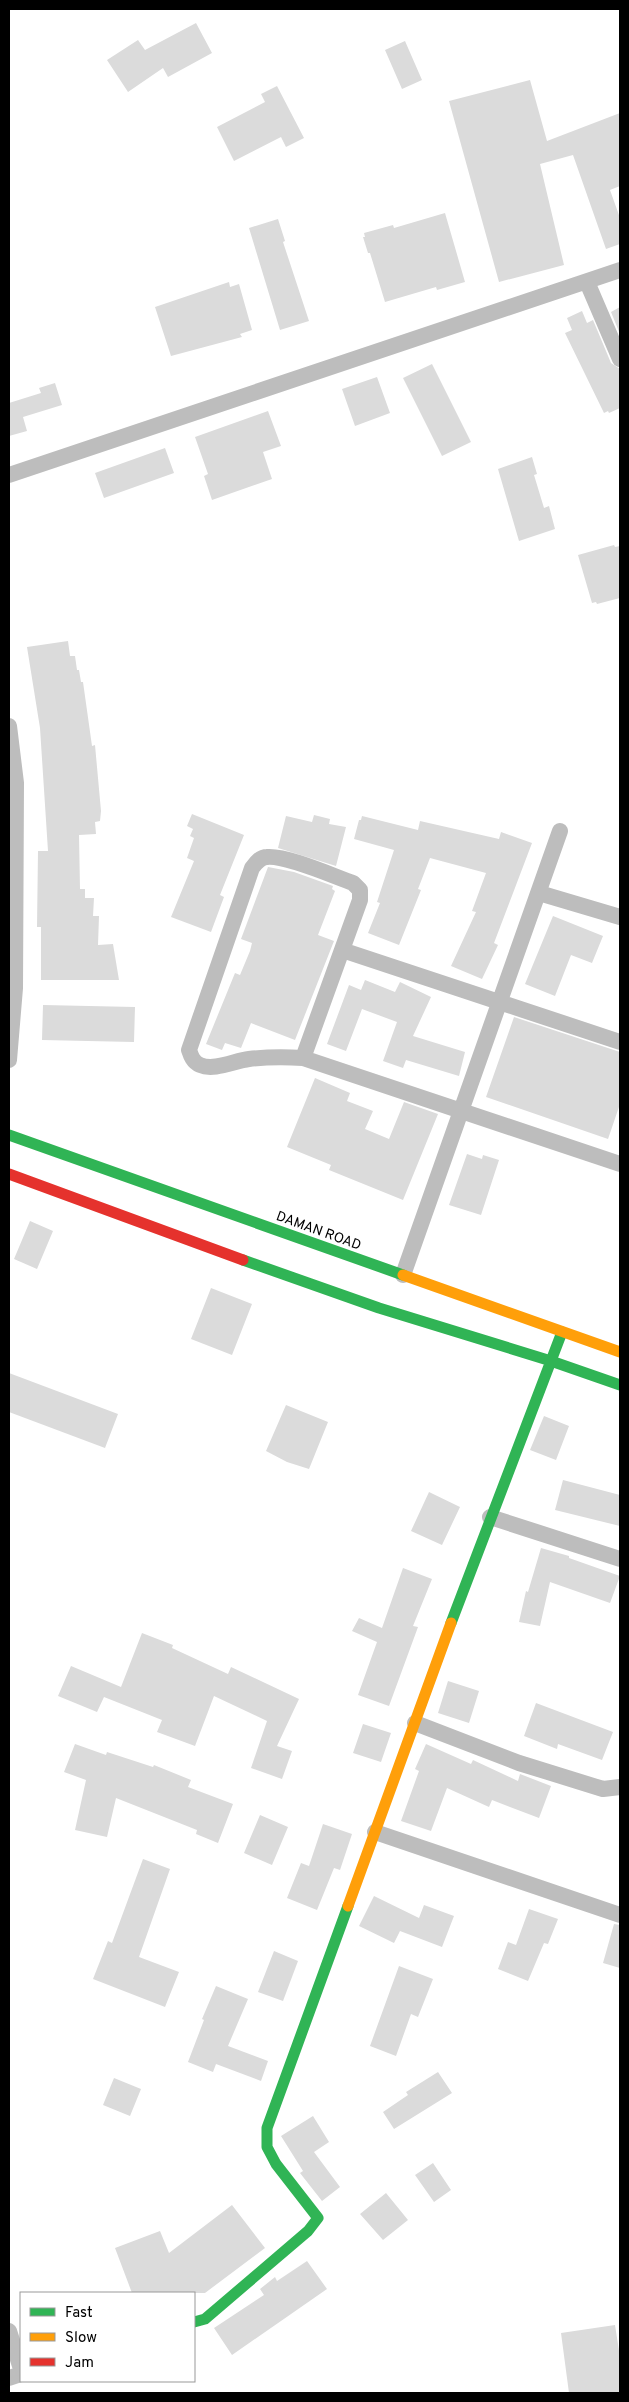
<svg xmlns="http://www.w3.org/2000/svg" width="629" height="2402" font-family="Overpass,sans-serif">
<style>
.building{fill:#dbdbdb}
.lines{fill:none;stroke-linecap:round;stroke-linejoin:round}
.street{stroke:#bdbdbd;stroke-width:16}
.fast{stroke:#30b455;stroke-width:11}
.slow{stroke:#ff9f0a;stroke-width:11}
.jam{stroke:#e5322d;stroke-width:11}
.labels{text-anchor:middle;stroke-width:5;stroke-linejoin:round;paint-order:stroke}
.street-label{font-size:14px;fill:#000;stroke:#fff}
</style>
<rect width="100%" height="100%" fill="#fff"/>
<path class="building" d="M196,23l16,30 -44,24 -5,-9 -35,24 -21,-32 31,-20 7,10z
M405,41l17,39 -20,9 -17,-39z
M530,80l17,61 73,-28v73l-10,4 10,28v26l-14,5 -33,-94 -33,9 24,101 -65,17 -50,-181z
M277,86l27,52 -18,9 -5,-10 -47,24 -17,-34 48,-25 -4,-8z
M445,213l20,69 -28,8 -1,-3 -51,15 -15,-49h-2l-5,-16h2l-1,-4 29,-8 1,3z
M278,219l7,22 -2,1 26,79 -29,9 -31,-102z
M229,282l1,5 9,-3 13,46 -12,4 2,3 -71,19 -16,-49z
M620,307v27l-9,-22z
M582,311l5,12 6,-3 18,43 9,6v39l-11,5 -1,-2 -4,2 -39,-80 7,-3 -5,-12z
M432,364l39,78 -29,14 -39,-78z
M377,377l13,36 -35,13 -13,-37z
M55,383l7,22 -39,12 4,14 -18,5v-33l32,-10 -2,-5z
M268,411l13,35 -18,6 9,27 -60,21 -8,-24 4,-2 -13,-37z
M165,448l9,25 -70,25 -9,-25z
M532,457l5,17 -3,1 10,33 5,-2 6,23 -36,12 -21,-72z
M614,545l1,2 5,-1v52l-23,6 -1,-2 -4,1 -14,-48z
M68,641l2,15h5l2,14h2l2,12h2l9,64 3,-1 6,66 -1,10 -5,1 1,12 -17,1 1,54h5v9h9l-1,18h6l-1,29 15,-1 6,36h-78v-53h-4l1,-76h10l-8,-123 -13,-81z
M192,814l52,21 -24,60 4,2 -13,35 -40,-15 23,-56 -7,-3 7,-20 -4,-2 3,-7 -6,-3z
M314,815l16,4 -1,5 17,3 -10,39 -58,-18 8,-32 26,6z
M362,816l56,14 2,-9 79,18 2,-7 31,11 -38,100 4,2 -16,34 -31,-13 25,-54 -4,-1 14,-38 -56,-15 -12,31 3,1 -22,55 -31,-12 12,-30 -3,-1 17,-52 -40,-11 5,-19h2z
M268,867l26,5 39,14 -1,3 3,2 -17,44 16,6 -39,99 -44,-17 -10,25 -16,-5 -3,7 -16,-6 29,-71 5,2 10,-24 2,-8 -11,-4z
M553,916l50,20 -11,27 -21,-8 -16,41 -30,-12z
M365,980l30,12 5,-10 31,15 -18,39 52,16 -6,24 -53,-16 -3,8 -20,-7 14,-39 -35,-13 -16,42 -19,-7 22,-59 12,5z
M43,1005l92,2 -1,35 -92,-2z
M514,1017l106,35v52l-12,35 -122,-42z
M315,1078l35,15 -3,8 26,10 -8,18 24,10 15,-37 34,12 -35,86 -74,-30 2,-5 -44,-18z
M467,1154l15,5 1,-4 16,5 -18,55 -32,-10z
M30,1221l23,10 -16,38 -23,-10z
M211,1288l41,16 -20,51 -41,-16z
M9,1373l109,41 -13,34 -96,-36z
M286,1405l42,17 -19,47 -22,-7 -21,-11z
M544,1416l25,10 -13,34 -26,-10z
M563,1480l57,15v31l-65,-16z
M429,1492l31,15 -18,38 -31,-14z
M541,1548l28,8v2l51,18 -10,27 -60,-21 -10,44 -21,-4 7,-31 2,1z
M403,1568l29,11 -19,47 5,1 -29,79 -31,-11 19,-53 -25,-11 7,-13 23,10z
M142,1633l31,12 -1,3 56,26 3,-7 68,32 -22,47 15,5 -10,28 -31,-11 16,-47 -53,-25 -19,50 -38,-14 5,-12 -58,-23 -7,15 -39,-16 13,-30 50,21z
M448,1681l31,10 -10,32 -31,-10z
M536,1703l77,29 -11,28 -44,-16 -1,5 -33,-13z
M363,1724l28,9 -10,29 -28,-9z
M75,1744l31,11 1,-3 46,15 1,-2 37,15 -3,7 45,17 -15,39 -22,-9 1,-4 -81,-32 -9,39 -32,-7 11,-50 -22,-8z
M426,1744l45,20 2,-4 45,21 2,-7 31,12 -12,32 -47,-18 -3,7 -42,-19 -16,43 -30,-10 18,-50 -4,-2z
M260,1815l28,12 -16,38 -28,-12z
M323,1824l29,10 -12,36 -6,-2 -17,42 -30,-12 14,-35 8,3z
M143,1859l27,10 -31,88 40,15 -14,35 -72,-28 15,-38 4,2z
M374,1896l45,22 5,-13 30,11 -12,31 -42,-16 -6,12 -35,-17z
M529,1909l29,10 -10,25 -4,-1 -16,38 -30,-12 10,-27 8,3z
M614,1924l6,1v43l-17,-5z
M274,1951l24,10 -15,40 -25,-9z
M399,1966l34,13 -15,38 -7,-3 -15,42 -26,-10z
M216,1986l32,13 -20,47 40,15 -7,20 -45,-17 -3,8 -25,-10 16,-42 -2,-1z
M438,2072l14,21 -58,36 -11,-17 25,-17 -2,-3z
M114,2078l27,11 -11,27 -27,-11z
M313,2116l16,26 -15,10 26,35 -18,14 -22,-28 3,-2 -22,-35z
M433,2163l18,27 -17,12 -19,-27z
M386,2193l22,27 -25,20 -23,-26z
M232,2205l33,43 -60,45h-73l-17,-45 45,-17 9,22z
M307,2261l20,28 -95,66 -18,-27 50,-33 -4,-6 15,-12 2,4z
M615,2325l5,32v35l-51,1 -8,-60z"/>
<g class="lines">
<path class="street" d="M587,282l33,77
M9,475l611,-205
M9,726l7,57 -1,205 -6,72
M539,893l81,24
M342,950l278,92
M303,1058l57,-158v-10l-7,-7c-20,-7 -67,-28 -86,-26 -7,0 -11,6 -15,11l-63,182c2,6 4,12 11,15 14,6 34,-4 49,-6 18,-2 36,-2 54,-1l317,106
M403,1275l157,-444
M490,1517l130,42
M415,1723l104,40 84,26 17,-2
M375,1832l245,83
M9,2331l12,38
M9,2378l12,-4"/>
<path class="fast" d="M9,1135l394,140
M243,1260l136,48 172,53 69,24
M451,1623l111,-291
M194,2322l11,-3 103,-88 10,-13 -42,-54 -9,-17v-19l81,-222"/>
<path class="slow" d="M403,1275l217,77
M348,1906l103,-283"/>
<path class="jam" d="M9,1174l234,86"/>
</g>
<g class="labels">
<g class="street-label">
<text transform="translate(319 1230) rotate(20)" y="5">DAMAN ROAD</text>
</g>
</g>
<rect width="629" height="2402" fill="none" stroke="#000000" stroke-width="20"/>
<rect x="20" y="2292" width="175" height="90" fill="#ffffff" stroke="#999999"/>
<rect x="30" y="2308" width="25" height="8" fill="#30b455" stroke="#999999"/>
<text x="65" y="2317" font-size="15" fill="#000000">Fast</text>
<rect x="30" y="2333" width="25" height="8" fill="#ff9f0a" stroke="#999999"/>
<text x="65" y="2342" font-size="15" fill="#000000">Slow</text>
<rect x="30" y="2358" width="25" height="8" fill="#e5322d" stroke="#999999"/>
<text x="65" y="2367" font-size="15" fill="#000000">Jam</text>
</svg>
